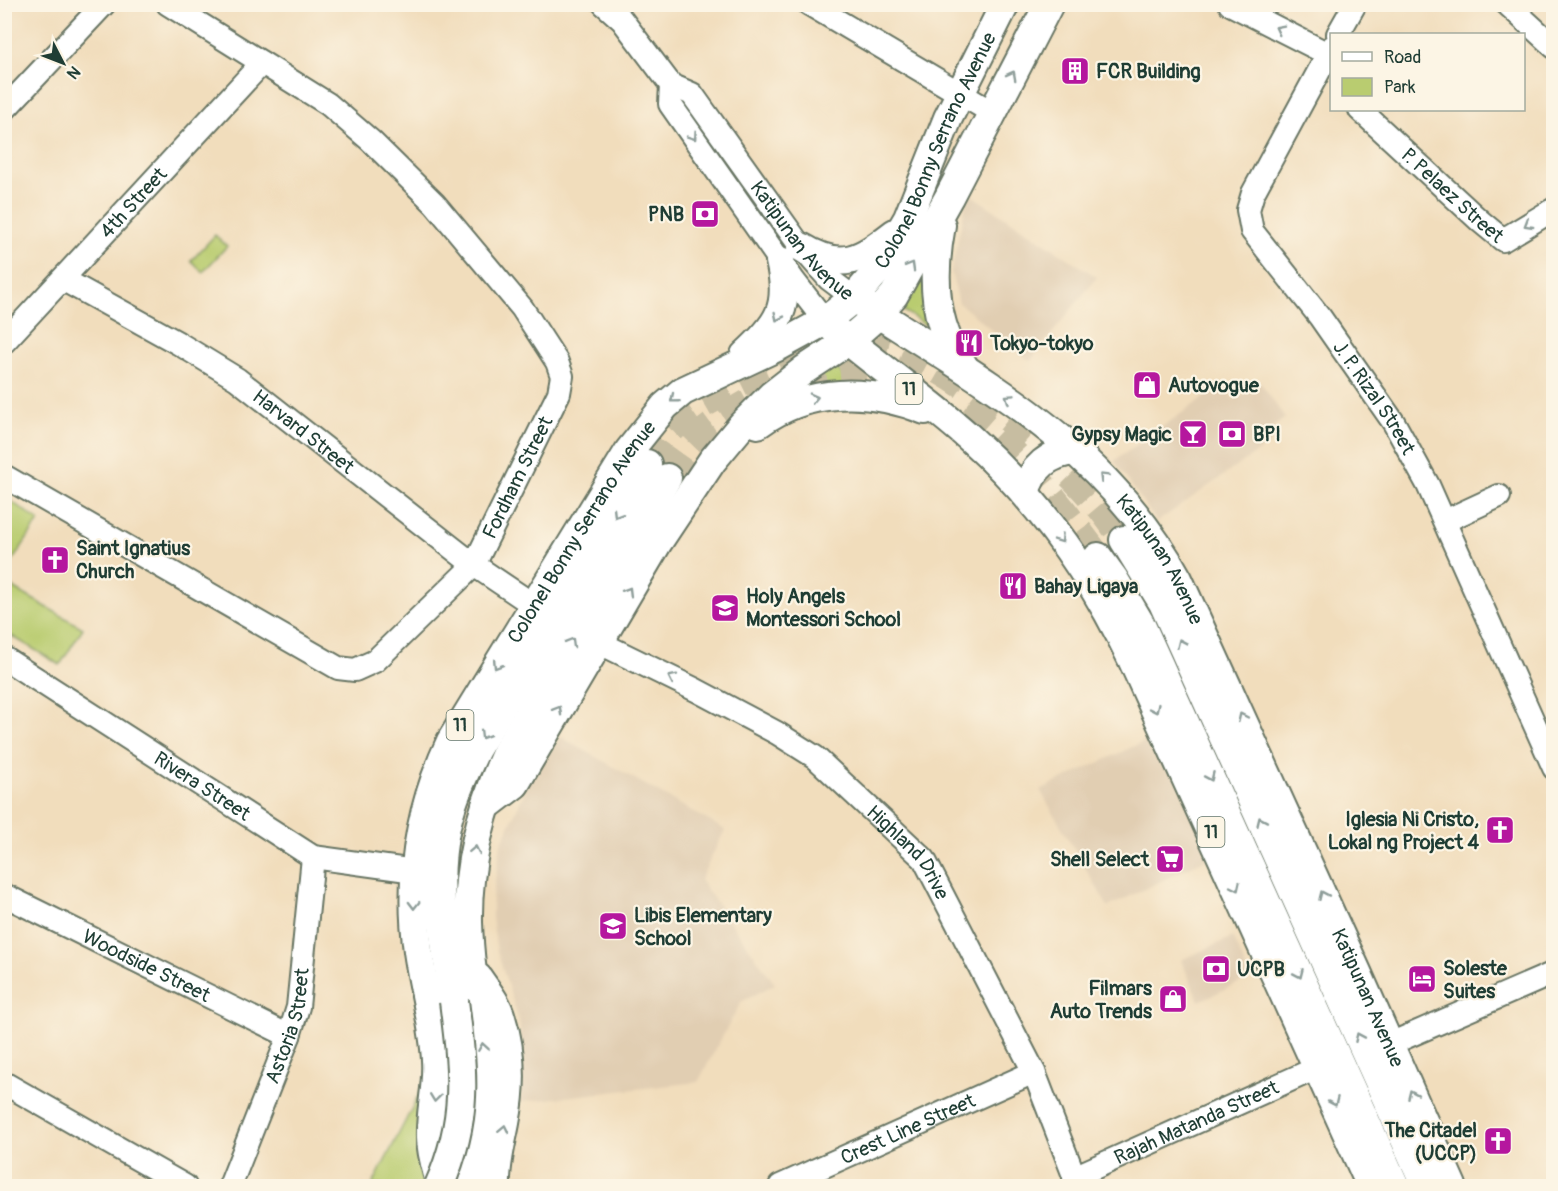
<svg xmlns="http://www.w3.org/2000/svg" width="1558" height="1191" font-family="Pangolin,sans-serif">
<style>
.built{fill:#e1ceb2}
.green{fill:#b9cc70;stroke:#6c8452;stroke-width:1.5}
.lines{fill:none;stroke-linecap:round;stroke-linejoin:round}
.major-tunnel{stroke:#c7bda1;stroke-width:28;stroke-dasharray:28 14;stroke-linecap:butt}
.minor-casing{stroke:#687564;stroke-width:26}
.major-casing{stroke:#687564;stroke-width:32}
.minor{stroke:#fff;stroke-width:22}
.major{stroke:#fff;stroke-width:28}
.major-bridge-casing{stroke:#687564;stroke-width:32;stroke-linecap:butt}
.major-bridge{stroke:#fff;stroke-width:28}
.oneway{stroke:#8f9e9a}
.labels{text-anchor:middle;stroke-width:4.5;stroke-linejoin:round;paint-order:stroke}
.shield{fill:#fcf5e5;stroke:#617469;stroke-width:1.5}
.shield-label{font-size:18px;font-weight:bold;fill:#1f3d34}
.poi-label{font-size:20px;font-weight:bold;fill:#1f3d34;stroke:#fcf5e5;text-anchor:start}
.street-label{font-size:20px;fill:#1f3d34;stroke:#fcf5e5}
</style>
<rect width="100%" height="100%" fill="#fcf5e5"/>
<filter id="ink" filterUnits="userSpaceOnUse"><feTurbulence type="fractalNoise" baseFrequency=".0167" numOctaves="2"/><feDisplacementMap in="SourceGraphic" scale="12" xChannelSelector="R" yChannelSelector="G"/><feConvolveMatrix kernelMatrix="1 2 1 2 8 2 1 2 1" color-interpolation-filters="sRGB"/></filter>
<filter id="wash" filterUnits="userSpaceOnUse"><feTurbulence type="fractalNoise" baseFrequency=".008" numOctaves="4" result="noise"/><feDisplacementMap in="SourceGraphic" scale="24" xChannelSelector="R" yChannelSelector="G"/><feGaussianBlur stdDeviation="1.35" result="paint"/><feColorMatrix in="noise" values="0 0 0 0 0 0 0 0 0 0 0 0 0 0 0 0 0 1.4 0 .05"/><feComposite in="paint" operator="in"/></filter>
<g filter="url(#wash)">
<rect width="100%" height="100%" fill="#f1ddbc"/>
<path class="built" d="M968,193l129,84 -67,84 -71,-58 -8,-31z
M1260,382l25,36 -18,14 6,9 -116,81 -43,-61 109,-77 11,16z
M1158,735l52,122 -102,50 -68,-117z
M561,737l164,93 -25,50 75,104 -34,18 -43,80 -178,20 3,-37 -4,-45 -22,-69 -5,-33v-19l9,-55 27,-60z
M1233,937l17,41 -51,23 -18,-41z"/>
<path class="green" d="M215,235l12,11 -24,26 -12,-11z
M927,263l9,69 -35,-23z
M832,364l22,20 -57,10z
M5,497l34,24 -30,45 -4,-3z
M8,585l75,43 -23,37 -55,-33v-41z
M428,1077l-10,72v11l7,26h-53z"/>
</g>
<g filter="url(#ink)">
<g class="lines">
<path class="major-tunnel" d="M964,409c54,41 94,94 134,148
M647,464c9,-13 16,-26 27,-37 21,-23 51,-33 77,-47 36,-18 91,-39 131,-33 63,10 171,105 212,153 11,12 20,26 30,40
M667,478c6,-10 13,-21 20,-30 29,-33 110,-75 154,-79 18,-1 41,3 59,7"/>
<g class="minor-casing">
<g id="minor">
<path id="s1" d="M604,4l18,16 49,65 21,9 109,153 28,32 25,19"/>
<path d="M809,4l184,109"/>
<path d="M1230,4l98,50"/>
<path d="M1507,4l47,43"/>
<path d="M1338,34l17,-30"/>
<path id="s2" d="M1332,47l-79,146 -5,17 4,21 68,86 74,106 34,62 126,283"/>
<path d="M671,85l-1,19 124,177 31,40"/>
<path d="M4,110l100,-106"/>
<path id="s3" d="M1360,110l120,111 23,19 51,-31"/>
<path id="s4" d="M64,280l114,63 59,36 237,186 55,37"/>
<path id="s5" d="M4,342l258,-279"/>
<path id="s6" d="M4,476l334,192 17,2 20,-9 99,-96 85,-172 3,-17 -5,-14 -35,-54 -87,-104 -64,-63 -43,-37 -160,-100"/>
<path d="M1445,521l54,-25"/>
<path id="s7" d="M598,642l98,48 81,43 38,24 109,102 110,213 44,114"/>
<path id="s8" d="M4,658l309,199 102,14"/>
<path id="s9" d="M4,895l285,141"/>
<path d="M1390,1044l164,-71"/>
<path d="M4,1083l181,103"/>
<path id="s10" d="M1074,1177l245,-110"/>
<path id="s11" d="M230,1186l59,-150 9,-29 15,-150"/>
<path id="s12" d="M780,1186l254,-114"/>
</g>
</g>
<g class="major-casing">
<g id="major">
<path d="M941,225c-9,47 -9,101 22,140"/>
<path d="M801,247c41,25 59,13 94,-14"/>
<path id="s13" d="M854,298c126,83 248,143 324,281l179,393 95,214"/>
<path d="M825,321c47,42 100,76 146,118 68,61 122,138 161,220l239,527"/>
<path d="M745,355c34,-31 46,-48 35,-94"/>
<path d="M758,424c50,-37 111,-36 167,-14"/>
<path d="M1025,493c7,-26 24,-40 50,-42"/>
<path d="M1124,540l39,63 263,583"/>
<path d="M1098,557l16,22 26,44 255,563"/>
<path d="M486,806l29,-22 143,-242 54,-81 30,-36 30,-30 32,-25 44,-29 24,-21 22,-25 55,-98 100,-193"/>
<path d="M478,978c8,12 19,25 23,40 11,34 11,70 4,105 -4,21 -10,42 -9,63"/>
<path d="M454,1001c-9,-58 -21,-116 -8,-175 6,-27 18,-52 30,-77l171,-285"/>
<path id="s14" d="M441,1186c-4,-16 -10,-32 -10,-49 -1,-26 7,-51 5,-77 -2,-37 -13,-73 -18,-109 -10,-72 2,-144 33,-210l178,-290 36,-45 18,-15 98,-46 44,-24 29,-23 23,-27 31,-53 40,-100 57,-114"/>
<path d="M466,1186c11,-32 21,-67 21,-101 1,-20 -4,-40 -7,-59 -6,-34 -11,-69 -12,-104 -1,-59 15,-118 39,-171l160,-273"/>
</g>
</g>
<use href="#minor" class="minor"/>
<use href="#major" class="major"/>
<g class="major-bridge-casing">
<path id="major-bridge" d="M439,1186c30,-68 24,-114 15,-185"/>
</g>
<use href="#major-bridge" class="major-bridge"/>
</g>
<defs><path id="oneway-chevron" d="M-2-3.5L2.5 0L-2 3.5" fill="none" stroke-width="1.6" stroke-linecap="round" stroke-linejoin="round" transform="scale(1.5)"/></defs>
<g class="oneway">
<use href="#oneway-chevron" transform="translate(1279 29) rotate(-153)"/>
<use href="#oneway-chevron" transform="translate(1012 75) rotate(-62)"/>
<use href="#oneway-chevron" transform="translate(693 136) rotate(55)"/>
<use href="#oneway-chevron" transform="translate(1528 224) rotate(149)"/>
<use href="#oneway-chevron" transform="translate(911 266) rotate(-60)"/>
<use href="#oneway-chevron" transform="translate(778 317) rotate(116)"/>
<use href="#oneway-chevron" transform="translate(814 398) rotate(-13)"/>
<use href="#oneway-chevron" transform="translate(1009 398) rotate(-146)"/>
<use href="#oneway-chevron" transform="translate(674 399) rotate(141)"/>
<use href="#oneway-chevron" transform="translate(1103 477) rotate(-135)"/>
<use href="#oneway-chevron" transform="translate(617 514) rotate(121)"/>
<use href="#oneway-chevron" transform="translate(1060 539) rotate(55)"/>
<use href="#oneway-chevron" transform="translate(628 591) rotate(-59)"/>
<use href="#oneway-chevron" transform="translate(571 642) rotate(-60)"/>
<use href="#oneway-chevron" transform="translate(1181 643) rotate(-114)"/>
<use href="#oneway-chevron" transform="translate(497 665) rotate(122)"/>
<use href="#oneway-chevron" transform="translate(672 678) rotate(-154)"/>
<use href="#oneway-chevron" transform="translate(1155 709) rotate(65)"/>
<use href="#oneway-chevron" transform="translate(558 710) rotate(-60)"/>
<use href="#oneway-chevron" transform="translate(1242 717) rotate(-115)"/>
<use href="#oneway-chevron" transform="translate(484 735) rotate(121)"/>
<use href="#oneway-chevron" transform="translate(1210 777) rotate(66)"/>
<use href="#oneway-chevron" transform="translate(1261 821) rotate(-114)"/>
<use href="#oneway-chevron" transform="translate(475 850) rotate(-79)"/>
<use href="#oneway-chevron" transform="translate(1236 887) rotate(65)"/>
<use href="#oneway-chevron" transform="translate(1323 895) rotate(-114)"/>
<use href="#oneway-chevron" transform="translate(414 905) rotate(91)"/>
<use href="#oneway-chevron" transform="translate(1299 974) rotate(66)"/>
<use href="#oneway-chevron" transform="translate(1359 1037) rotate(-114)"/>
<use href="#oneway-chevron" transform="translate(483 1047) rotate(-99)"/>
<use href="#oneway-chevron" transform="translate(1412 1094) rotate(-114)"/>
<use href="#oneway-chevron" transform="translate(435 1098) rotate(97)"/>
<use href="#oneway-chevron" transform="translate(1334 1102) rotate(66)"/>
<use href="#oneway-chevron" transform="translate(504 1129) rotate(-78)"/>
</g>
</g>
<defs>
<g id="building-square" transform="scale(1.5)"><rect x="-9" y="-9" width="18" height="18" rx="4" fill="#b5179e" stroke="#fcf5e5"/><path d="M-4-6H4V6H1V3H-1V6H-4ZM-2.5-4.3h1.7v1.8h-1.7ZM.8-4.3h1.7v1.8H.8ZM-2.5-1h1.7V.8h-1.7ZM.8-1h1.7V.8H.8Z" fill="#fff"/></g>
<g id="bank-square" transform="scale(1.5)"><rect x="-9" y="-9" width="18" height="18" rx="4" fill="#b5179e" stroke="#fcf5e5"/><path d="M-6-4H6V4H-6ZM0-2.3a2.3 2.3 0 1 0 0 4.6a2.3 2.3 0 1 0 0-4.6Z" fill="#fff"/></g>
<g id="restaurant-square" transform="scale(1.5)"><rect x="-9" y="-9" width="18" height="18" rx="4" fill="#b5179e" stroke="#fcf5e5"/><path d="M-5-6h1v4h1v-4h1v4h1v-4h1v5L-1.5 .5V6h-2V.5L-5-1ZM5-6V6H3V1.5H1.5Q1.5-4 5-6Z" fill="#fff"/></g>
<g id="shop-square" transform="scale(1.5)"><rect x="-9" y="-9" width="18" height="18" rx="4" fill="#b5179e" stroke="#fcf5e5"/><path d="M-5-2.5h2.3a2.7 3.5 0 0 1 5.4 0H5L5.5 6h-11ZM-1.5-2.5h3a1.5 2.3 0 0 0-3 0Z" fill="#fff"/></g>
<g id="bar-square" transform="scale(1.5)"><rect x="-9" y="-9" width="18" height="18" rx="4" fill="#b5179e" stroke="#fcf5e5"/><path d="M-6-5H6L.8 .8V4.5H3.5V6h-7V4.5H-.8V.8Z" fill="#fff"/></g>
<g id="church-square" transform="scale(1.5)"><rect x="-9" y="-9" width="18" height="18" rx="4" fill="#b5179e" stroke="#fcf5e5"/><path d="M-1.2-6h2.4v3.5h3.3v2.4h-3.3V6h-2.4V-.1h-3.3v-2.4h3.3Z" fill="#fff"/></g>
<g id="school-square" transform="scale(1.5)"><rect x="-9" y="-9" width="18" height="18" rx="4" fill="#b5179e" stroke="#fcf5e5"/><path d="M0-5L7-2L0 1L-7-2ZM-4 1L0 2.5L4 1V4Q0 6-4 4Z" fill="#fff"/></g>
<g id="supermarket-square" transform="scale(1.5)"><rect x="-9" y="-9" width="18" height="18" rx="4" fill="#b5179e" stroke="#fcf5e5"/><path d="M-6-5.5h2.5l.6 2H6L4.5 2H-2.5L-4.4-4H-6ZM-1.5 3.2a1.3 1.3 0 1 0 .1 0ZM3 3.2a1.3 1.3 0 1 0 .1 0Z" fill="#fff"/></g>
<g id="hotel-square" transform="scale(1.5)"><rect x="-9" y="-9" width="18" height="18" rx="4" fill="#b5179e" stroke="#fcf5e5"/><path d="M-6-4.5h1.5V1H6V5H4.5V3h-9V5H-6ZM-4 0a1.8 1.8 0 1 1 3.6 0ZM.5 0V-2.5h3Q6-2.5 6 0Z" fill="#fff"/></g>
</defs>
<g fill-rule="evenodd">
<use href="#building-square" x="1075" y="71"/>
<use href="#bank-square" x="705" y="214"/>
<use href="#restaurant-square" x="969" y="343"/>
<use href="#shop-square" x="1147" y="385"/>
<use href="#bar-square" x="1193" y="434"/>
<use href="#bank-square" x="1232" y="434"/>
<use href="#church-square" x="55" y="560"/>
<use href="#restaurant-square" x="1013" y="586"/>
<use href="#school-square" x="725" y="608"/>
<use href="#church-square" x="1500" y="830"/>
<use href="#supermarket-square" x="1170" y="859"/>
<use href="#school-square" x="613" y="926"/>
<use href="#bank-square" x="1216" y="969"/>
<use href="#hotel-square" x="1422" y="979"/>
<use href="#shop-square" x="1173" y="999"/>
<use href="#church-square" x="1498" y="1141"/>
</g>
<g class="labels">
<g class="shield">
<rect x="895.5" y="374" width="27" height="30" rx="4.5"/>
<rect x="446.5" y="710" width="27" height="30" rx="4.5"/>
<rect x="1197.5" y="817" width="27" height="30" rx="4.5"/>
</g>
<g class="shield-label">
<text x="909" y="395">11</text>
<text x="460" y="731">11</text>
<text x="1211" y="838">11</text>
</g>
<g class="poi-label">
<text x="1096" y="78">FCR Building</text>
<text x="684" y="221" text-anchor="end">PNB</text>
<text x="990" y="350">Tokyo-tokyo</text>
<text x="1168" y="392">Autovogue</text>
<text x="1172" y="441" text-anchor="end">Gypsy Magic</text>
<text x="1253" y="441">BPI</text>
<text x="76" y="555">Saint Ignatius<tspan x="76" dy="23">Church</tspan></text>
<text x="1034" y="593">Bahay Ligaya</text>
<text x="746" y="603">Holy Angels<tspan x="746" dy="23">Montessori School</tspan></text>
<text x="1479" y="826" text-anchor="end">Iglesia Ni Cristo,<tspan x="1479" dy="23">Lokal ng Project 4</tspan></text>
<text x="1149" y="866" text-anchor="end">Shell Select</text>
<text x="634" y="922">Libis Elementary<tspan x="634" dy="23">School</tspan></text>
<text x="1443" y="975">Soleste<tspan x="1443" dy="23">Suites</tspan></text>
<text x="1237" y="976">UCPB</text>
<text x="1152" y="995" text-anchor="end">Filmars<tspan x="1152" dy="23">Auto Trends</tspan></text>
<text x="1477" y="1137" text-anchor="end">The Citadel<tspan x="1477" dy="23">(UCCP)</tspan></text>
</g>
<g class="street-label">
<text dy="7" stroke="none"><textPath href="#s14" startOffset="1240">Colonel Bonny Serrano Avenue</textPath></text>
<text dy="7" stroke="none"><textPath href="#s3" startOffset="126">P. Pelaez Street</textPath></text>
<text dy="7" stroke="none"><textPath href="#s5" startOffset="190">4th Street</textPath></text>
<text dy="7" stroke="none"><textPath href="#s1" startOffset="312">Katipunan Avenue</textPath></text>
<text dy="7" stroke="none"><textPath href="#s2" startOffset="412">J. P. Rizal Street</textPath></text>
<text dy="7" stroke="none"><textPath href="#s4" startOffset="284">Harvard Street</textPath></text>
<text dy="7" stroke="none"><textPath href="#s6" startOffset="660">Fordham Street</textPath></text>
<text dy="7" stroke="none"><textPath href="#s14" startOffset="700">Colonel Bonny Serrano Avenue</textPath></text>
<text dy="7" stroke="none"><textPath href="#s13" startOffset="408">Katipunan Avenue</textPath></text>
<text dy="7" stroke="none"><textPath href="#s8" startOffset="236">Rivera Street</textPath></text>
<text dy="7" stroke="none"><textPath href="#s7" startOffset="380">Highland Drive</textPath></text>
<text dy="7" stroke="none"><textPath href="#s9" startOffset="159">Woodside Street</textPath></text>
<text dy="7" stroke="none"><textPath href="#s13" startOffset="894">Katipunan Avenue</textPath></text>
<text dy="7" stroke="none"><textPath href="#s11" startOffset="171">Astoria Street</textPath></text>
<text dy="7" stroke="none"><textPath href="#s10" startOffset="134">Rajah Matanda Street</textPath></text>
<text dy="7" stroke="none"><textPath href="#s12" startOffset="140">Crest Line Street</textPath></text>
</g>
</g>
<rect width="1558" height="1191" fill="none" stroke="#fcf5e5" stroke-width="24"/>
<rect x="1330" y="33" width="195" height="78" fill="#fcf5e5" stroke="#a4ab9e" stroke-width="1.5"/>
<rect x="1342" y="52" width="30" height="9" fill="#ffffff" stroke="#a4ab9e" stroke-width="1.5"/>
<text x="1384" y="63" font-size="18" fill="#1f3d34">Road</text>
<rect x="1342" y="78" width="30" height="18" fill="#b9cc70" stroke="#a4ab9e" stroke-width="1.5"/>
<text x="1384" y="93" font-size="18" fill="#1f3d34">Park</text>
<g transform="translate(63 63) rotate(132)" stroke="#fcf5e5" stroke-width="4.5" paint-order="stroke">
<path d="M0-4.5L10 22L0 15L-10 22Z" fill="#1f3d34"/>
<text y="-9" font-size="16" font-weight="bold" text-anchor="middle" fill="#1f3d34">N</text>
</g>
</svg>
